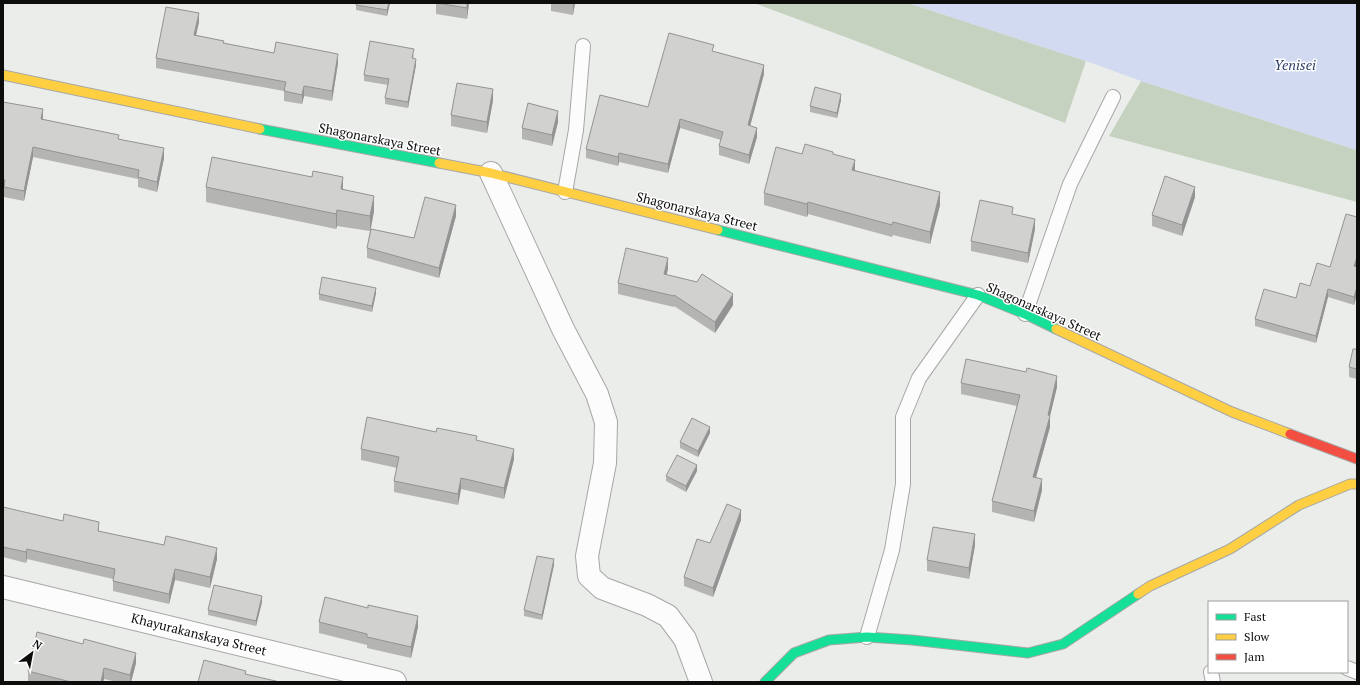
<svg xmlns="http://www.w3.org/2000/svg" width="1360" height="685" font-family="'PT Serif',serif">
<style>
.forest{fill:#c6d2c0}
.water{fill:#d1daf0}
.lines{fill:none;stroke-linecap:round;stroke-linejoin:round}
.lane-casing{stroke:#a7a8a6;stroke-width:16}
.street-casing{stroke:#a7a8a6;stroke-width:24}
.fast-casing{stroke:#a7a8a6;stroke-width:11}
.slow-casing{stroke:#a7a8a6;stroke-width:11}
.jam-casing{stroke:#a7a8a6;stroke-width:11}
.lane{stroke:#fcfcfc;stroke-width:14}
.street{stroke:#fcfcfc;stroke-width:22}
.fast{stroke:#16e098;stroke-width:9}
.slow{stroke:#ffcf43;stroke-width:9}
.jam{stroke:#f24e42;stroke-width:9}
.wall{fill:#b4b5b3}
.shaded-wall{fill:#929392}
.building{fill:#d1d2d0;stroke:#929392}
.labels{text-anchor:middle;stroke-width:3;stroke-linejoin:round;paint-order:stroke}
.street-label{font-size:13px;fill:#0d0e0c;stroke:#fff}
.water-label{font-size:14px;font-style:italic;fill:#33406d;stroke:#fff}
</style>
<rect width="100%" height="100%" fill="#ebedea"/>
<path class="forest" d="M754,3h154l178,58 -21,62 -201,-79z
M1141,81l216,69v52l-248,-66z"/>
<path class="water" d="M908,3h449v147l-216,-69 -55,-20z"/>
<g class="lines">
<g class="lane-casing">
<path id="lane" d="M565,192l11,-62 7,-84
M1025,314l45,-130 43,-87
M867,637l25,-87 11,-66v-67l16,-39 59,-83
M1347,668l10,4
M1211,672l2,10"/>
</g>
<g class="street-casing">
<path id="street" d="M491,173l72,156 34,65 9,28 -1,41 -18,93 2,20 13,12 45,17 21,11 17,23 16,43
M3,587l392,95"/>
</g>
<g class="fast-casing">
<path id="fast" d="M260,129l179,34
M718,230l260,65 47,19 31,15
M765,682l29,-29 35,-13 38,-3 45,3 116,13 35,-9 75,-50"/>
</g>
<g class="slow-casing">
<path id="slow" d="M3,75l257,54
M439,163l52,10 227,57
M1056,329l176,83 58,22
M1138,594l12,-8 80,-37 69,-44 51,-21h7"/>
</g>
<g class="jam-casing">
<path id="jam" d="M1290,434l67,25"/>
</g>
<use href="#lane" class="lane"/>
<use href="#street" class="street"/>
<use href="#fast" class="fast"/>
<use href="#slow" class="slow"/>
<use href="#jam" class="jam"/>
</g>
<path class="wall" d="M390,3l-3,13 -31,-6v-5z
M436,3h33l-2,16 -31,-5z
M551,3h24l-2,12 -22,-4z
M199,22l-3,13 28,8 50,10 64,10 -6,38 -28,-5 -2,8 -18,-3v-10l-128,-23v-10z
M714,52l50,22 -14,52 7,11 -8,27 -30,-9v-9l2,-6 -41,-12 -12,45 -49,-11 -1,4 -32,-8v-9l62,-42z
M414,55l-1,4 3,6 -8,43 -23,-4v-6l3,-13 -24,-4v-6z
M493,100l-6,33 -36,-7v-11z
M841,100l-4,18 -27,-6v-6z
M3,102l40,17 76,20 45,19 -7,34 -19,-5v-8l-105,-22 -9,44 -20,-4v-7h-1z
M558,122l-6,24 -30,-7v-11z
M802,154h31l22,16 85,35 -10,39 -37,-9 -1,2 -84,-23 -1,3 -43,-12v-12z
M206,187l137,3 31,21 -3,18 43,9 42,-22 -17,62 -72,-20v-10l3,-17 -33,-5 -1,3 -130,-27z
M1195,197l-13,39 -30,-10v-11z
M1013,214l22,15 -7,34 -57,-12v-10z
M1330,267h27v27l-3,11 -26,-8 -12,46 -61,-17v-7l41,-21 14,-12z
M668,269l-2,6 67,30 -18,28 -41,-27v1l-56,-13v-11z
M376,293l-4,19 -53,-12v-6z
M1357,349v30l-8,-2v-10z
M961,383l96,4 -7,29v11l-14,50 6,13 -8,32 -42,-10v-11l25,-95 -56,-12z
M710,433l-12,24 -18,-9v-6z
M477,440l37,19 -10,40 -43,-10 -3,16 -64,-13v-11l3,-13 -36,-8v-11z
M697,471l-11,21 -20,-11v-5z
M3,507l96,24 118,28 -7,29 -35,-8 -6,24 -56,-13v-12l-86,-20 -1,4 -23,-6z
M741,520l-28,77 -29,-11v-9l26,-34z
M975,545l-6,34 -42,-8v-11z
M554,565l-12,55 -18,-4v-6z
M262,602l-6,24 -48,-11v-5z
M368,608l50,19 -7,31 -44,-10v-3l-48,-12v-11z
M136,663l-5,19h-14l-13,-3 -1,3h-75v-11z"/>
<path class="shaded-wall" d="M389,3h1l-3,13v-6z
M467,3h2l-2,16z
M573,3h2l-2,12z
M199,13v9l-5,22v-9z
M338,54v9l-6,38v-10z
M416,59v6l-8,43v-6z
M764,65v9l-16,60v-9z
M304,86v10l-2,8v-9z
M493,89v11l-6,33v-11z
M841,94v6l-4,18v-5z
M43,109v10h-2z
M558,111v11l-6,24v-11z
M680,119v9l-12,45v-9z
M757,128v9l-8,27v-9z
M33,147v10l-9,44v-10z
M164,148v10l-7,34v-10z
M619,153v9l-1,4v-9z
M855,160v12l-3,-2z
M343,177v15l-2,-3z
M1195,187v10l-13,39v-11z
M940,192v13l-10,39v-12z
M374,196v15l-4,20v-15z
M808,202v12l-1,3v-13z
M456,205v11l-17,62v-10z
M337,210v16l-1,3v-15z
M1035,219v10l-7,34v-10z
M1357,257v7l-3,10v-8z
M668,258v11l-4,16v-11z
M1357,287v7l-3,11v-8z
M376,288v5l-4,19v-6z
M1328,289v8l-12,46v-7z
M733,294v11l-18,28v-11z
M1057,376v11l-8,33 1,-4v11l-17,61v-11z
M710,427v6l-12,24v-6z
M514,449v10l-10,40v-11z
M697,465v6l-11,21v-6z
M461,478v11l-3,16v-11z
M1042,479v11l-8,32v-11z
M741,510v10l-28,77v-9z
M99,522v11l-1,-2z
M975,534v11l-6,34v-11z
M217,548v11l-7,29v-11z
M27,549v10l-1,4v-11z
M554,559v6l-12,55v-5z
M175,569v11l-6,24v-10z
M262,596v6l-6,24v-5z
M418,616v11l-7,31v-11z
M136,653v10l-5,19h-1v-7z
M104,668v11l-1,3h-2z"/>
<path class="building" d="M356,3h33l-2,7 -31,-5z
M437,3h30v5z
M166,7l33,6 -5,22 30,6 -1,2 51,10 2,-11 62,12 -6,37 -28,-5 -2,9 -18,-4 2,-9 -130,-24z
M669,33l45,12 -2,6 52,14 -16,60 9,3 -8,27 -30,-9 4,-14 -43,-13 -12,45 -49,-11 -1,4 -32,-8 14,-54 48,12z
M370,41l44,8 -2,9 4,1 -8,43 -23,-4 4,-19 -25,-4z
M457,83l36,6 -6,33 -36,-7z
M815,87l26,7 -4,19 -27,-7z
M3,102l40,7 -2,10 78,16 -1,4 46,9 -7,34 -19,-5 1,-7 -106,-23 -9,44 -20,-4 1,-7h-2z
M528,103l30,8 -6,24 -30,-7z
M805,144l28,8v2l22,6 -3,10 88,22 -10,40 -37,-10 -1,3 -84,-23 -1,2 -43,-11 12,-46 26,7z
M212,157l100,20 1,-6 30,6 -2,12 33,7 -4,20 -33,-6 -1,4 -130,-27z
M1165,176l30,11 -13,38 -30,-10z
M425,197l31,8 -17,63 -72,-20 4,-19 43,9z
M980,200l33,7 -1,7 23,5 -7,34 -57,-12z
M1346,214l11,3v40l-3,9 3,1v20l-3,10 -26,-8 -12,47 -61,-17 9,-30 32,9 4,-15 10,3 7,-23 13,4z
M626,248l42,10 -4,16 33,8 5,-8 31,20 -18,28 -41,-27v1l-56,-13z
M322,277l54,11 -4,18 -53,-12z
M1353,349h4v20l-8,-2z
M966,359l60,13 1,-4 30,8 -9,39 2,1 -17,61 9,2 -8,32 -42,-10 28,-106 -59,-12z
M367,417l69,15 1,-4 40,8 -1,4 38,9 -10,39 -43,-10 -3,16 -64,-13 5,-24 -38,-8z
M692,418l18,9 -12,24 -18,-9z
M677,455l20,10 -11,21 -20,-10z
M727,504l14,6 -28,78 -29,-11 13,-38 13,4z
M3,507l60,14 1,-7 35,8 -1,9 66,14 2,-9 51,12 -7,29 -35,-8 -6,25 -56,-13 2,-12 -88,-20 -1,3 -23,-5z
M933,527l42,7 -6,34 -42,-8z
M537,556l17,3 -12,56 -18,-5z
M214,585l48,11 -6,25 -48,-11z
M325,597l43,11v-3l50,11 -7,31 -44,-10v-3l-48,-12z
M37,632l46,12 1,-5 52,14 -6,22 -26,-7 -3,14h-30l-43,-11z
M204,660l42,11 -1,3 35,8h-82z"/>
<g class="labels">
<g class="street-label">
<text transform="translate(380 139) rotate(11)" y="5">Shagonarskaya Street</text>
<text transform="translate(697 211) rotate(14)" y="5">Shagonarskaya Street</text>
<text transform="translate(1044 311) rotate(24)" y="5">Shagonarskaya Street</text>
<text transform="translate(199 634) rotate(14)" y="5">Khayurakanskaya Street</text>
</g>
<g class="water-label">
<text x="1295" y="70">Yenisei</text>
</g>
</g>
<rect width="1360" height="685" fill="none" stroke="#0d0e0c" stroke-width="8"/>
<rect x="1208" y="601" width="140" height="72" fill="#ffffff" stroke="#9e9f9e"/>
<rect x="1216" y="614" width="20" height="6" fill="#16e098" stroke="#9e9f9e"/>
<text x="1244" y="621" font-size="12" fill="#0d0e0c">Fast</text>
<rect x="1216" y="634" width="20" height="6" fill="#ffcf43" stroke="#9e9f9e"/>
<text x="1244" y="641" font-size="12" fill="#0d0e0c">Slow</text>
<rect x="1216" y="654" width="20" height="6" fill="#f24e42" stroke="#9e9f9e"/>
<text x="1244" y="661" font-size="12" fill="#0d0e0c">Jam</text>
<g transform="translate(32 653) rotate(32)" stroke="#ffffff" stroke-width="3" paint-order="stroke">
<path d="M0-3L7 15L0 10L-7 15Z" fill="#0d0e0c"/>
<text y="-6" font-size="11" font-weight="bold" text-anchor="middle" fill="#0d0e0c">N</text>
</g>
</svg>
